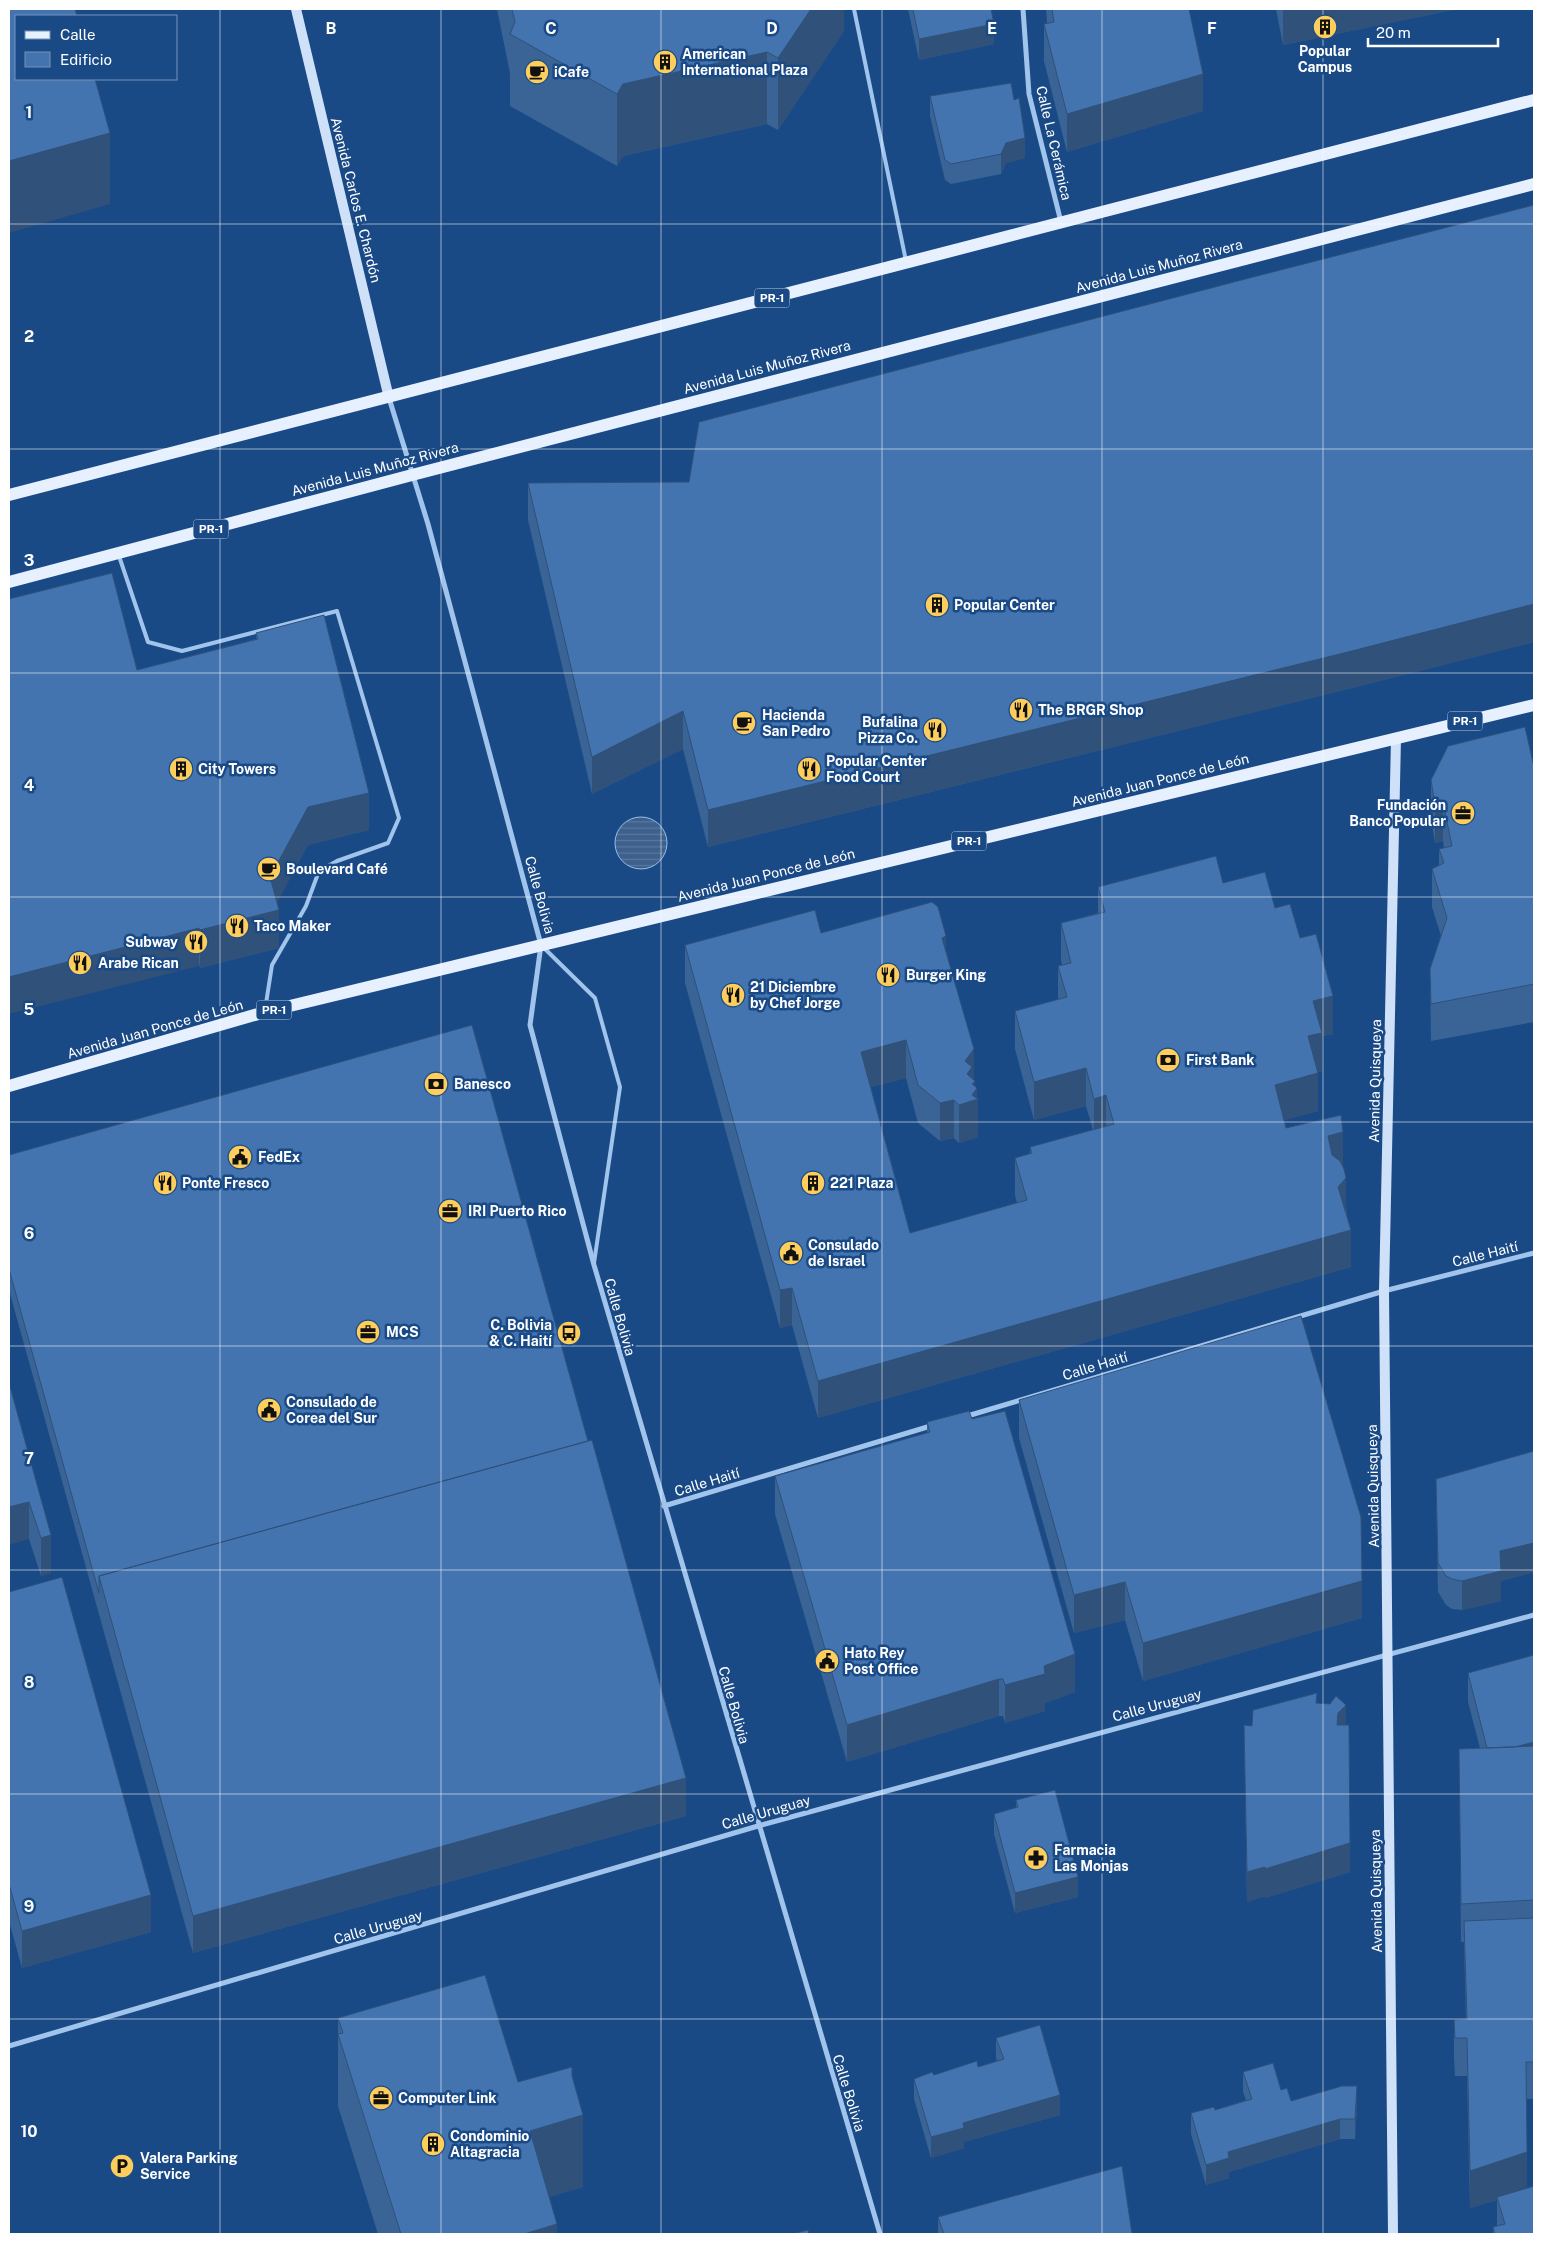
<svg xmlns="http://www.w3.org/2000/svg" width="1543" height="2243" font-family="'Public Sans',sans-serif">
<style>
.water{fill:url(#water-rules);stroke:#94bfee}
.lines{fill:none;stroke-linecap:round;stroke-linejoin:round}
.lane{stroke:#a1c4ec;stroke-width:4}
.street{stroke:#a1c4ec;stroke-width:5}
.secondary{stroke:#cee1f9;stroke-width:10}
.primary{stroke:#e6f0ff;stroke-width:12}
.wall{fill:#3a6496}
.shaded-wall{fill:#2f517a}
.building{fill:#4374af;stroke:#2f517a}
.grid{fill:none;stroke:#fff;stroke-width:1;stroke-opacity:0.55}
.labels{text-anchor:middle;stroke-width:5;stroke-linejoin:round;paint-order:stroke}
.shield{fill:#1a4a86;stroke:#bac9db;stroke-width:1}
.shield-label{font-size:12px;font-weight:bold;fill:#fff}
.poi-label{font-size:14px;font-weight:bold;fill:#fff;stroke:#1a4a86;text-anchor:start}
.street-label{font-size:14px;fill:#fff;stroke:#1a4a86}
.grid-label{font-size:16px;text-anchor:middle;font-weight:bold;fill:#fff;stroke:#1a4a86;stroke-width:5;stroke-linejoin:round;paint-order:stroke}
</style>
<defs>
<pattern id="water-rules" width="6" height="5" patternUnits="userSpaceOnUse" patternTransform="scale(1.25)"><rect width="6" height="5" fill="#3d608c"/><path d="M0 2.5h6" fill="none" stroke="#5a789d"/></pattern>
</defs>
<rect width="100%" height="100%" fill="#1a4a86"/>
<path class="water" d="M615 843a26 26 0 1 1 52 0a26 26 0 1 1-52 0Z"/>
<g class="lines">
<path class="lane" d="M854,9l52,252
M119,556l29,86 34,9 155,-40 62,207 -11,25 -51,18 -18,10 -13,35 -34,59 -7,45
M543,947l52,51 25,89 -26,176"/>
<path class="street" d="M1023,9l6,85 32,128
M389,398l39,126 113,421 -11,80 64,240 286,969
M964,1417l420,-126 150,-38
M664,1506l270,-81
M9,2046l749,-220 776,-211"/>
<path class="secondary" d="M296,9l93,389
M1393,2234l-9,-943 12,-553"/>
<path class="primary" d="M9,495l1525,-395
M9,582l403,-107 1122,-291
M9,1086l256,-74 1269,-307"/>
</g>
<path class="wall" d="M497,9h347v22l-66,99 -11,-6 -144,32 -6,10 -107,-60v-33z
M908,9h83l3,35 -75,16z
M1046,9h143l14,102 -136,41 -23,-91v-37l3,-1z
M1276,9h181l-174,36z
M930,96l95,62 -19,5 -5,11 -50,10 -6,-4 -15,-64z
M1534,205v437l-186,47 -640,158 -25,-98 -91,45 -64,-274v-37l161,-1z
M256,633l113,197 -61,15 -31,57 2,46 -79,20 -63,-298 119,-31z
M1534,738v284l-103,19 -1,-72 11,-33 -9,-29v-38l7,-4v-16l5,-1 -1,-7 -8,2 -4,-25v-38l103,-14z
M1223,883l52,25 25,30 33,96 -11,2v35l-5,1 1,39 -34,9 2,8 57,39 8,100 -533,151 -26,-93 -12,3 -95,-345v-38l136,-12 125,17 28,130 3,18 1,39 -19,6 -5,-5 -14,3 -22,-18 -12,-45 -35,9 39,146 107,-30 -2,-8v-37l15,-4v-7l63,-17 -7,-24 -52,14 -19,-71v-38l43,-11v-34l4,-1 -1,-5v-37l37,-10v-26z
M9,1155l677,661 -493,137 -184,-663z
M9,1383l42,190 -10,3 -12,-37z
M1533,1384h1v32l-1,-3z
M1019,1400l343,218 -219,63 -18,-61 -51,13 -55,-195z
M927,1422l148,270 -30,11v8l-40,12 -2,-7h-4l-152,46 -72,-248v-38l152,-43z
M1534,1451v121l-33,9v20l-39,9 -10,-1 -6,-4 -8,-13 -2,-113z
M9,1592l142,340 -129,36 -13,-47z
M1534,1655v444h-7v89l7,46h-41v-7l4,-1v-26l-27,8 -3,-132h-12l-1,-19v-37l12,-1 -2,-77h-3l-2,-193 21,-1 -12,-46v-29z
M1317,1703l29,22 4,147 -85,26v-2l-18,6 -3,-177 8,1z
M1016,1800l62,97 -63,16 -21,-79v-20l22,-6z
M338,2018l180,64 54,-6 11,111 -34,10 8,37h-179l-40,-128z
M996,2038l64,77 -96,27v6l-33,10 -17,-59v-20l64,-12 19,-6 -1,-3z
M1243,2072l38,18 10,11 66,5 -2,33h-15l-111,33v6l-23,7 -15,-51v-21l24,-3 31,-10 -3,-8z
M938,2217l194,17h-194z"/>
<path class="shaded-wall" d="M811,9h33v22l-66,99v-72z
M1283,9h174l-174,36z
M994,24v20l-75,16v-21z
M767,52v72l-144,32 -6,10v-72l6,-10z
M1203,74v37l-136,41v-38z
M110,133v71l-101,29v-72z
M1025,138v20l-19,5 -5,11v-20l5,-11z
M1534,604v38l-186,47 -640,158v-37z
M683,711v38l-91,45v-37z
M369,793v37l-61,15 -36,67 7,-2v38l-79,20v-38l70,-53 38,-70z
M1443,803v38l-8,2v-38z
M199,928v38l-190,48v-37z
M946,936v38l-4,-36z
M1333,996v38l-11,2v35l-14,3v-38l5,-35z
M906,1040v38l-45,12v-38z
M974,1049v33l1,-1v10l2,-3v12l1,-1v38l-19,6v-38l6,-44z
M1086,1068v38l-52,14v-38z
M1318,1073v38l-43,12v-38z
M1106,1095v38l-12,3v-37z
M954,1100v38l-14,3v-38z
M1343,1132v37l-15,4v-37z
M1346,1178v37l-8,-28z
M1351,1230v37l-533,151v-37z
M792,1288v37l-12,3v-38z
M29,1502v37l-20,6v-38z
M51,1535v38l-10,3v-38z
M1534,1543v29l-33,9v20l-39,9v-29l38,-30z
M1362,1581v37l-219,63v-38z
M1125,1582v38l-51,13v-38z
M1075,1654v38l-30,11v8l-40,12v-38l39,-19z
M999,1679v37l-152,46v-37z
M1346,1705v29l-9,-9 1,-12z
M1534,1742v30l-45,-19z
M686,1778v38l-493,137v-37z
M1350,1843v29l-85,26v-29z
M1265,1867v29l-18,6v-30z
M1078,1877v20l-63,16v-20z
M151,1895v37l-129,36v-37z
M1357,2086v20l-2,33v-20z
M1060,2095v20l-96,27v6l-33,10v-21l32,-14z
M583,2115v72l-53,16v-72z
M1340,2119v20l-111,33v6l-23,7v-20l22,-13z
M1527,2152v38l-30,7v3l-27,8v-37z
M557,2224v10h-33z"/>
<path class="building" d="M9,9h66l2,7h-61v63h79l15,54 -101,28z
M512,9h299l-33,49 -11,-6 -144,32 -6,10 -107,-60 5,-12z
M913,9h78l3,15 -75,15z
M1052,9h137l14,65 -136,40 -23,-90 10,-2z
M1011,83l3,17 5,-2 6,40 -19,5 -5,11 -50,10 -6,-4 -15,-64z
M1534,205v399l-186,48 -640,158 -25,-99 -91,46 -64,-274 161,-1 10,-60 554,-145z
M112,573l25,97 121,-31 -2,-6 68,-18 45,178 -61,14 -38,70 9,33 -79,20 -1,-2 -190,49v-378z
M1525,727l9,40v217l-103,20 -1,-35 17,-51 -15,-49 12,-6 -5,-14 13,-3 -9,-43 -8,2 -4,-25 17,-34z
M1216,856l7,27 42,-11 10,36 15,-4 10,34 16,-4 17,62 -20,5 9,32 -14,3 10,37 -43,12 11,43 55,-13 2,17 -15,4 4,19 8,6 4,8 2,9 -8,9 13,43 -533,151 -26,-93 -12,2 -95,-345 130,-35 6,23 111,-31 6,5 8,29 -4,2 32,111 -9,12 7,6 -5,7 8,7 -3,3 5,4 -5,7 6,4 -19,6 -5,-5 -14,3 -22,-18 -12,-45 -45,12 49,181 117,-33 -12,-42 17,-5 -2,-6 84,-23 -8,-29 -12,4 -8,-31 -52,14 -19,-71 52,-14 -9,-31 13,-3 -10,-40 44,-11 -7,-25z
M472,1025l116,416 -489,135v17l-90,-324v-114z
M1301,1316l60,201 1,64 -219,62 -18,-61 -51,13 -55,-195z
M9,1383l42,152 -10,3 -12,-36 -20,5z
M969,1411l3,8 33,-8 70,243 -31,12 1,8 -40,11 -2,-6h-4l-152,46 -72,-249 155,-44 -3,-10z
M592,1440l94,338 -493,138 -94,-340z
M1534,1451v92l-34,8 1,20 -39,10 -10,-2 -6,-3 -8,-13 -2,-84z
M62,1577l89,318 -129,36 -13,-47v-292z
M1534,1655v87l-19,5 -28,1 -19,-75z
M1317,1693l-1,10 14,1 6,-8 10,9 -8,8 -1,12h12l1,118 -85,26v-2l-18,5 -3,-147 8,1 1,-16z
M1534,1746v154l-73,4 -2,-155z
M1055,1790l23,87 -63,16 -21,-79 24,-7 -2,-7z
M1534,1918v144h-8l1,90 -57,19 -3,-133h-12l-1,-18 13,-1 -3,-98z
M485,1975l33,107 54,-15v9l11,39 -53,16 27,93 -33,10h-123l-63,-200 5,-1 -5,-15z
M1040,2025l20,70 -97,28 1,5 -33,9 -17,-58 18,-7 2,3 43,-14 1,6 26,-8 -8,-21z
M1273,2063l8,27 6,-2 4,13 51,-15h15l-2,33h-15l-112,33 1,6 -23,7 -15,-52 23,-6 1,3 37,-11 -9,-27z
M1122,2166l10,68h-188l-6,-17z
M1534,2186v48h-39l-2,-7 12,-3 -8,-27z
M808,2230l1,4h-17z"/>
<path class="grid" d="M220,9v2225M441,9v2225M661,9v2225M882,9v2225M1102,9v2225M1323,9v2225M9,224h1525M9,449h1525M9,673h1525M9,897h1525M9,1122h1525M9,1346h1525M9,1570h1525M9,1794h1525M9,2019h1525"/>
<defs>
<g id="building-disc" transform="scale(1.25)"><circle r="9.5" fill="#fece5d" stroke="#1a4a86"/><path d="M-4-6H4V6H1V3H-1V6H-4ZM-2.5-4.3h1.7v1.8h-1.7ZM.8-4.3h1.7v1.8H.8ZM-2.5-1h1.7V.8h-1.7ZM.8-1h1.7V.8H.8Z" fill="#111"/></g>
<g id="cafe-disc" transform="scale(1.25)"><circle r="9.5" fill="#fece5d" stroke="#1a4a86"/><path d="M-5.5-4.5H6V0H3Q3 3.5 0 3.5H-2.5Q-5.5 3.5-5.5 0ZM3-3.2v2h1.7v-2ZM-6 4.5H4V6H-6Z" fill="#111"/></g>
<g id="restaurant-disc" transform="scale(1.25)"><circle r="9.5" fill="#fece5d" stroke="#1a4a86"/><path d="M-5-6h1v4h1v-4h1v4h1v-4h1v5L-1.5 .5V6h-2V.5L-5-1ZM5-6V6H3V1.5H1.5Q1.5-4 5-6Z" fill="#111"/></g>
<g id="office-disc" transform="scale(1.25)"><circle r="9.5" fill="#fece5d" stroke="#1a4a86"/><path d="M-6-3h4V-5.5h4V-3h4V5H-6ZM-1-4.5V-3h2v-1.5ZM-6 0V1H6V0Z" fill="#111"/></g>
<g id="bank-disc" transform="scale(1.25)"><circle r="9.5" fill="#fece5d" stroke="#1a4a86"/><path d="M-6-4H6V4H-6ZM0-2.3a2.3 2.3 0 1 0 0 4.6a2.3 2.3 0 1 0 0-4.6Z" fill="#111"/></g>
<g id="civic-disc" transform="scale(1.25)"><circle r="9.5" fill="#fece5d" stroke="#1a4a86"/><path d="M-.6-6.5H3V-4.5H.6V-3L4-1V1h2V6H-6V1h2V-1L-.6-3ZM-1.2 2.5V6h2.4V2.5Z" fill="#111"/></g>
<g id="bus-disc" transform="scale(1.25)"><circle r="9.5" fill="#fece5d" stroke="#1a4a86"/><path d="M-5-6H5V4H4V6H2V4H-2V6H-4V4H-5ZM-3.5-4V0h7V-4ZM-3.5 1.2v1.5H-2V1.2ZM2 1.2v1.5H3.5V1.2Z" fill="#111"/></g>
<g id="pharmacy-disc" transform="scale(1.25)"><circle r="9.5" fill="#fece5d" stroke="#1a4a86"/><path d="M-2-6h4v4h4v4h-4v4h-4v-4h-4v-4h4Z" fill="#111"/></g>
<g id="parking-disc" transform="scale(1.25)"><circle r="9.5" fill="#fece5d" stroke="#1a4a86"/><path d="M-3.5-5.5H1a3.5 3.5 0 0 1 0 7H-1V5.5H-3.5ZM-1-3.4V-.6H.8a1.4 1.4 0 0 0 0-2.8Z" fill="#111"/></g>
</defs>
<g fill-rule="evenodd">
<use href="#building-disc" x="1325" y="27"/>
<use href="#building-disc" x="665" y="62"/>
<use href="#cafe-disc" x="537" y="72"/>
<use href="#building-disc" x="937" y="605"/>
<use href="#restaurant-disc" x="1021" y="710"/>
<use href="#cafe-disc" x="744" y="723"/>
<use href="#restaurant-disc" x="935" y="730"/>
<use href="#building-disc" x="181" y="769"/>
<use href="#restaurant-disc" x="809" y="769"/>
<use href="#office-disc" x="1463" y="813"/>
<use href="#cafe-disc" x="269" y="869"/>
<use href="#restaurant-disc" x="237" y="926"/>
<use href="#restaurant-disc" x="196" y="942"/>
<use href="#restaurant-disc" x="80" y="963"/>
<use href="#restaurant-disc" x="888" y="975"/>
<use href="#restaurant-disc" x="733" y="995"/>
<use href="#bank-disc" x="1168" y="1060"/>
<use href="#bank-disc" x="436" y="1084"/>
<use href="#civic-disc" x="240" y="1157"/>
<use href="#restaurant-disc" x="165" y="1183"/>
<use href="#building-disc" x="813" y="1183"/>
<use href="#office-disc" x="450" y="1211"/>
<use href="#civic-disc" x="791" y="1253"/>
<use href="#office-disc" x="368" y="1332"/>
<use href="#bus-disc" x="569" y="1333"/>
<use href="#civic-disc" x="269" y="1410"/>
<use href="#civic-disc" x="827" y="1661"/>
<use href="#pharmacy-disc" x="1036" y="1858"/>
<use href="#office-disc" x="381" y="2098"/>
<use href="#building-disc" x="433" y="2144"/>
<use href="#parking-disc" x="122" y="2166"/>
</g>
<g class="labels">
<g class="shield">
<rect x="754.5" y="288.5" width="35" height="19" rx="4"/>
<rect x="193.5" y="519.5" width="35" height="19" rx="4"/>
<rect x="1447.5" y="711.5" width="35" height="19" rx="4"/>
<rect x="951.5" y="831.5" width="35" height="19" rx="4"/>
<rect x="256.5" y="1000.5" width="35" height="19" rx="4"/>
</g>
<g class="shield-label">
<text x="772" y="302">PR-1</text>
<text x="211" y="533">PR-1</text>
<text x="1465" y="725">PR-1</text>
<text x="969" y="845">PR-1</text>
<text x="274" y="1014">PR-1</text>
</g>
<g class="poi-label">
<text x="1325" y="56" text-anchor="middle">Popular<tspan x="1325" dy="16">Campus</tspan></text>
<text x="682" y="59">American<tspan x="682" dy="16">International Plaza</tspan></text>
<text x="554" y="77">iCafe</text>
<text x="954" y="610">Popular Center</text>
<text x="1038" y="715">The BRGR Shop</text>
<text x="762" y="720">Hacienda<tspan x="762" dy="16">San Pedro</tspan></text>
<text x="918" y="727" text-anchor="end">Bufalina<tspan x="918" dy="16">Pizza Co.</tspan></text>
<text x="826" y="766">Popular Center<tspan x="826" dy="16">Food Court</tspan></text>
<text x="198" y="774">City Towers</text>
<text x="1446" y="810" text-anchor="end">Fundación<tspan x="1446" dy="16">Banco Popular</tspan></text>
<text x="286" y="874">Boulevard Café</text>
<text x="254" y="931">Taco Maker</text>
<text x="178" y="947" text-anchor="end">Subway</text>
<text x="98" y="968">Arabe Rican</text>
<text x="906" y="980">Burger King</text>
<text x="750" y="992">21 Diciembre<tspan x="750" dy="16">by Chef Jorge</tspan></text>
<text x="1186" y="1065">First Bank</text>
<text x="454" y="1089">Banesco</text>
<text x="258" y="1162">FedEx</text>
<text x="182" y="1188">Ponte Fresco</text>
<text x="830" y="1188">221 Plaza</text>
<text x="468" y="1216">IRI Puerto Rico</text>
<text x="808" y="1250">Consulado<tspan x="808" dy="16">de Israel</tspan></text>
<text x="552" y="1330" text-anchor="end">C. Bolivia<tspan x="552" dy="16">&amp; C. Haití</tspan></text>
<text x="386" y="1337">MCS</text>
<text x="286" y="1407">Consulado de<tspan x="286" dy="16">Corea del Sur</tspan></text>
<text x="844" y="1658">Hato Rey<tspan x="844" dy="16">Post Office</tspan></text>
<text x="1054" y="1855">Farmacia<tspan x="1054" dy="16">Las Monjas</tspan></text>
<text x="398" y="2103">Computer Link</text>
<text x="450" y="2141">Condominio<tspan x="450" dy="16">Altagracia</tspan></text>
<text x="140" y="2163">Valera Parking<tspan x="140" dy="16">Service</tspan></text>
</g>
<g class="street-label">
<text transform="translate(1054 143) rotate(77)" y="5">Calle La Cerámica</text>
<text transform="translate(356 200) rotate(76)" y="5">Avenida Carlos E. Chardón</text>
<text transform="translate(1159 266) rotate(-15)" y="5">Avenida Luis Muñoz Rivera</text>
<text transform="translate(767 367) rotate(-15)" y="5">Avenida Luis Muñoz Rivera</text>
<text transform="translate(375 469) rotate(-15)" y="5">Avenida Luis Muñoz Rivera</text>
<text transform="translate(1160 780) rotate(-14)" y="5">Avenida Juan Ponce de León</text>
<text transform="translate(766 875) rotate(-14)" y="5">Avenida Juan Ponce de León</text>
<text transform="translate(540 895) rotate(75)" y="5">Calle Bolivia</text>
<text transform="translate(155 1029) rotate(-16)" y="5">Avenida Juan Ponce de León</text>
<text transform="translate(1375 1081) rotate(-89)" y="5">Avenida Quisqueya</text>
<text transform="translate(1485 1254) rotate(-14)" y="5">Calle Haití</text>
<text transform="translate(620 1317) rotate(74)" y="5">Calle Bolivia</text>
<text transform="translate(1095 1366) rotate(-17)" y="5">Calle Haití</text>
<text transform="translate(707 1482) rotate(-17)" y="5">Calle Haití</text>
<text transform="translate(1373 1486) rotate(-91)" y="5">Avenida Quisqueya</text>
<text transform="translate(734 1705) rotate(74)" y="5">Calle Bolivia</text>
<text transform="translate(1157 1705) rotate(-15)" y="5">Calle Uruguay</text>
<text transform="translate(766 1812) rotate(-16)" y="5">Calle Uruguay</text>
<text transform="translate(1376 1891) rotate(-91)" y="5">Avenida Quisqueya</text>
<text transform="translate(378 1927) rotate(-16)" y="5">Calle Uruguay</text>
<text transform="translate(849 2093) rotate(73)" y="5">Calle Bolivia</text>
</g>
</g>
<g class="grid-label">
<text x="331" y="34">B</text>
<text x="551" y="34">C</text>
<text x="772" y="34">D</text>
<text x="992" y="34">E</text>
<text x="1212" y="34">F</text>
<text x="29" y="118">1</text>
<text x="29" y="342">2</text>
<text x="29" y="566">3</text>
<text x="29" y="791">4</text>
<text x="29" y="1015">5</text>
<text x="29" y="1239">6</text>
<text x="29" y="1464">7</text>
<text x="29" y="1688">8</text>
<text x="29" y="1912">9</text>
<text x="29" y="2137">10</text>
</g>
<rect width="1543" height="2243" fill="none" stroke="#ffffff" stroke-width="20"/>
<rect x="15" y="15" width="162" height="65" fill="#1a4a86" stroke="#7692b6"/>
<rect x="25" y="31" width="25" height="8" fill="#e6f0ff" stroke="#7692b6"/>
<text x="60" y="40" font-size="15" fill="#ffffff">Calle</text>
<rect x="25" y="52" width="25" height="15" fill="#4374af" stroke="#7692b6"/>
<text x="60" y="65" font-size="15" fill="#ffffff">Edificio</text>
<path d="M1368 38v8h130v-8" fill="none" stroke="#ffffff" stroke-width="2.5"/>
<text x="1376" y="38" font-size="15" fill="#ffffff" stroke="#1a4a86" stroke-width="4" paint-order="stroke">20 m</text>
</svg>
